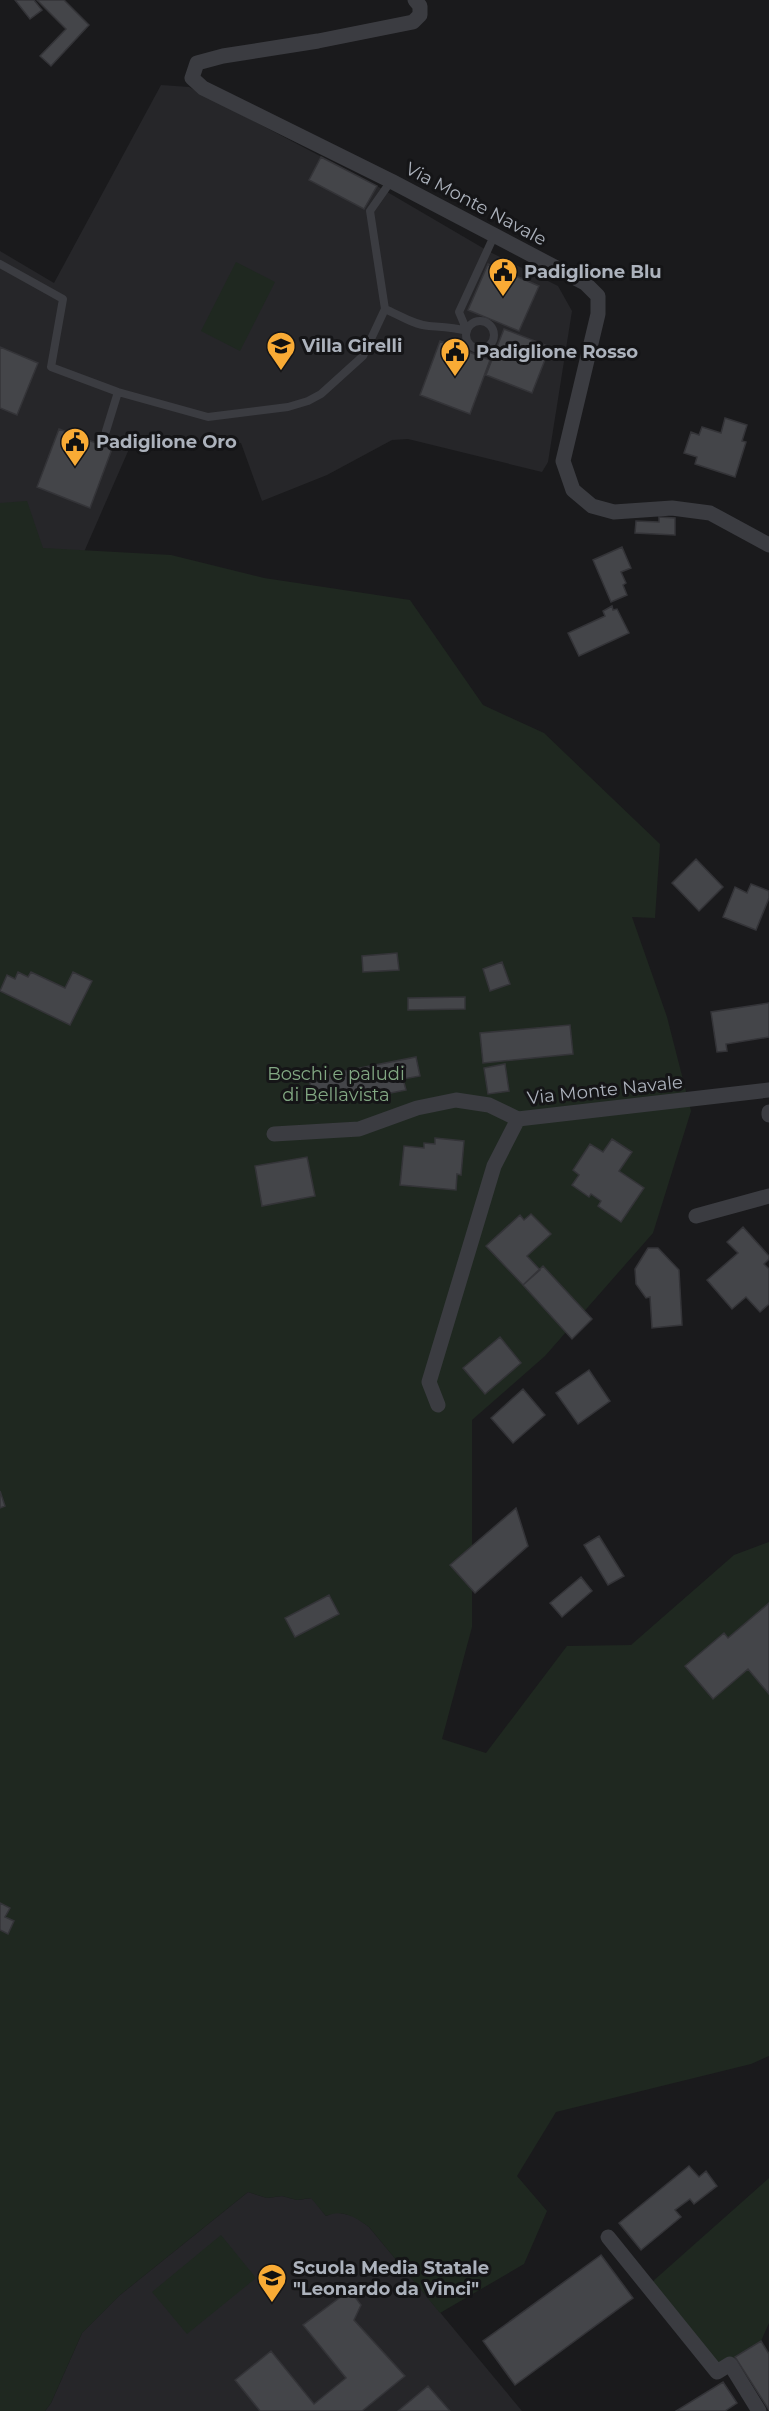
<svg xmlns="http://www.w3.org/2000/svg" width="769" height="2411" font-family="Montserrat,sans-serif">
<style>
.built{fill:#262629}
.green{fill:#1f2820}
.building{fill:#444549;stroke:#343438;stroke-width:1.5}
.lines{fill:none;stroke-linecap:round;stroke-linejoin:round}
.service{stroke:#3b3c41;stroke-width:8}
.minor{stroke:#3b3c41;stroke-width:15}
.labels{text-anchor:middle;stroke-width:6;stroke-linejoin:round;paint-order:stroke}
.street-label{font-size:18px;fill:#acb2bc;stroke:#151517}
.poi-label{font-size:18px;font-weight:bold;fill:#acb2bc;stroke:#151517;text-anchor:start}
.park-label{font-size:18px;fill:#82a883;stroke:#151517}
</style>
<rect width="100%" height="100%" fill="#1a1a1c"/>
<path class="built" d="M161,85l28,2 188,99 111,65 70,35 14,25 -24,151 -6,10 -134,-33 -16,1 -65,35 -65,26 -21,-58 -93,-4 -12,-6 -90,206 -46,-25v-363l54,32z
M248,2192l19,6 15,-2 15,4 15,-2 14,18 9,-4 19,4 15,11 153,184h-477l6,-8 31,-70 38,-38z"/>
<path class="green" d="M236,262l39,20 -35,69 -39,-20z
M27,501l16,47 128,7 93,23 146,22 73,105 61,28 116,111 -5,74 -23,-1 35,100 24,94 -38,122 -108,123 -73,64v207l-30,112 44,14 81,-107 64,-1 103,-90 35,-13v514l-18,8 -195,48 -39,64 30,35 -23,53 -84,49 -71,-86c-14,-10 -27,-18 -43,-11l-15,-18 -14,2 -15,-4 -15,2 -19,-6 -128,103 -38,38 -31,70 -6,8h-45v-1908z
M769,2178v145l-8,18 -43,27 -66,-86z
M221,2235l35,43 -69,56 -35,-42z"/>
<path class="building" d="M15,0h19l8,10 -12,9z
M37,0h27l25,25 -38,41 -11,-10 26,-27z
M321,157l56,29 -13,23 -55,-29z
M488,264l51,22 -20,45 -51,-21z
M504,329l46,18 -18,46 -46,-18z
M440,341l50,19 -20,54 -50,-19z
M0,347l38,16 -21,52 -17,-7z
M725,418l22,7 -5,16 4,1 -11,35 -40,-13 2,-7 -13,-4 7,-21 8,3 3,-8 19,6z
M59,429l53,20 -22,59 -53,-21z
M659,517l16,1v17l-40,-2 1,-12 23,1z
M622,547l9,21 -10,4 5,11 -3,2 4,10 -16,7 -18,-42z
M612,606l1,4 4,-1 12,24 -50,23 -11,-23 37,-17 -2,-5z
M696,859l27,28 -24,24 -27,-28z
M751,884l18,7v7l-13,32 -33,-13 12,-30 12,6z
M397,953l2,17 -36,2 -1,-16z
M502,962l8,22 -20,7 -7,-22z
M18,972l10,5 3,-5 34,16 8,-16 19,9 -22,44 -70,-34 7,-16 8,4z
M465,997v12l-57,1v-12z
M769,1003v34l-43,7 1,7 -10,1 -6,-40z
M570,1025l3,29 -90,9 -3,-30z
M416,1057l4,19 -17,3 3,11 -36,7v-5l-56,11 -5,-25z
M505,1064l4,27 -21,3 -4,-26z
M435,1138l29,3 -3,34 -4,-1 -1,16 -56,-5 4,-39 20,2v-5l11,1z
M612,1139l20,13 -13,19 25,17 -23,34 -23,-16 3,-5 -10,-7 -2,3 -17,-12 7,-10 -6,-5 17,-26 13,8z
M307,1157l8,39 -53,10 -7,-40z
M531,1214l20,20 -24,22 13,14 -17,15 -37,-39 34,-31 4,5z
M743,1227l26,29v3l-5,5 5,5v35l-9,8 -14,-15 -14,12 -25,-29 31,-27 -11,-11z
M648,1248h10l21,22 3,55 -30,3 -2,-31 -4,1 -10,-14 -1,-15z
M543,1266l49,53 -20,20 -49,-54z
M500,1337l21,26 -36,31 -22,-26z
M589,1370l21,31 -32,23 -22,-31z
M523,1389l22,26 -32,28 -22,-25z
M0,1491l5,15 -5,2z
M516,1508l12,38 -53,47 -25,-28z
M599,1536l25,40 -16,9 -24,-40z
M581,1577l11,14 -30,26 -12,-14z
M329,1595l10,19 -44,23 -10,-19z
M769,1603v91l-21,-25 -35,30 -28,-33 39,-33 4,5z
M0,1903l10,5 -5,9 9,4 -6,13 -8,-4z
M689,2166l10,11 7,-6 11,15 -23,18 -4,-5 -15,11 6,7 -40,33 -22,-27z
M601,2255l32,43 -118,87 -32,-44z
M350,2290l11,15 -7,15 51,56 -43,35h-102l-25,-31 36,-29 43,53 32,-26 -43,-53z
M761,2341l8,13v56l-34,-53z
M723,2382l14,21 -12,8h-49z
M428,2386l22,25h-52z"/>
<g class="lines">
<path class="service" d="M0,264l63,35 -12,68 67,25 90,25 80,-10 20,-6 13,-7 42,-38 22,-47c14,6 29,16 44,17 14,1 24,1 38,5l-8,-19 35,-76
M385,309l-15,-98 21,-30
M466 335a14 14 0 1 1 28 0a14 14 0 1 1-28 0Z
M106,431l12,-39"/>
<path class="minor" d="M415,0l5,6v9l-7,7 -95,19 -95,15 -26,7 -5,15 11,10 188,93 194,102 13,13v18l-35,147 10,29 19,16 22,6 58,-4 38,5 59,32
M769,1112v3
M274,1134l85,-5 58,-21 39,-8 33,5 29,14 251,-29
M696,1216l73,-20
M438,1405l-9,-23 65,-216 24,-47
M608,2237l109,135 13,-8 29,47"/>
</g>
<defs>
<g id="civic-pin" transform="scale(1.5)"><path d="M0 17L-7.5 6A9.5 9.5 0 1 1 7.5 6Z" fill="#f9ab35" stroke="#151517"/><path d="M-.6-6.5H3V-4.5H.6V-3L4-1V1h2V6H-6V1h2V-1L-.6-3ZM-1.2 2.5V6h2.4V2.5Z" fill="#111"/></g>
<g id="school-pin" transform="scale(1.5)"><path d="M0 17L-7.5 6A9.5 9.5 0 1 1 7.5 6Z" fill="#f9ab35" stroke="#151517"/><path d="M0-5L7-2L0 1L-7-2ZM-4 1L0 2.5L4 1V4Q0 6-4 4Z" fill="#111"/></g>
</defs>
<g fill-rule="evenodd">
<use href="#civic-pin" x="503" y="272"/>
<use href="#school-pin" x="281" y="346"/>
<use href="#civic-pin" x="455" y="352"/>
<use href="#civic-pin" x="75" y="442"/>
<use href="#school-pin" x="272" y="2278"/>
</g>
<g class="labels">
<g class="street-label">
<text transform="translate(476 204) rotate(28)" y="6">Via Monte Navale</text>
<text transform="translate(605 1090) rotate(-6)" y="6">Via Monte Navale</text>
</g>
<g class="poi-label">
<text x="524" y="278">Padiglione Blu</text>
<text x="302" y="352">Villa Girelli</text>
<text x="476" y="358">Padiglione Rosso</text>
<text x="96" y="448">Padiglione Oro</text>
<text x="293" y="2274">Scuola Media Statale<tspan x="293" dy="21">"Leonardo da Vinci"</tspan></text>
</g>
<g class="park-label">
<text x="336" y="1080">Boschi e paludi<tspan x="336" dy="21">di Bellavista</tspan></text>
</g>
</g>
</svg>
